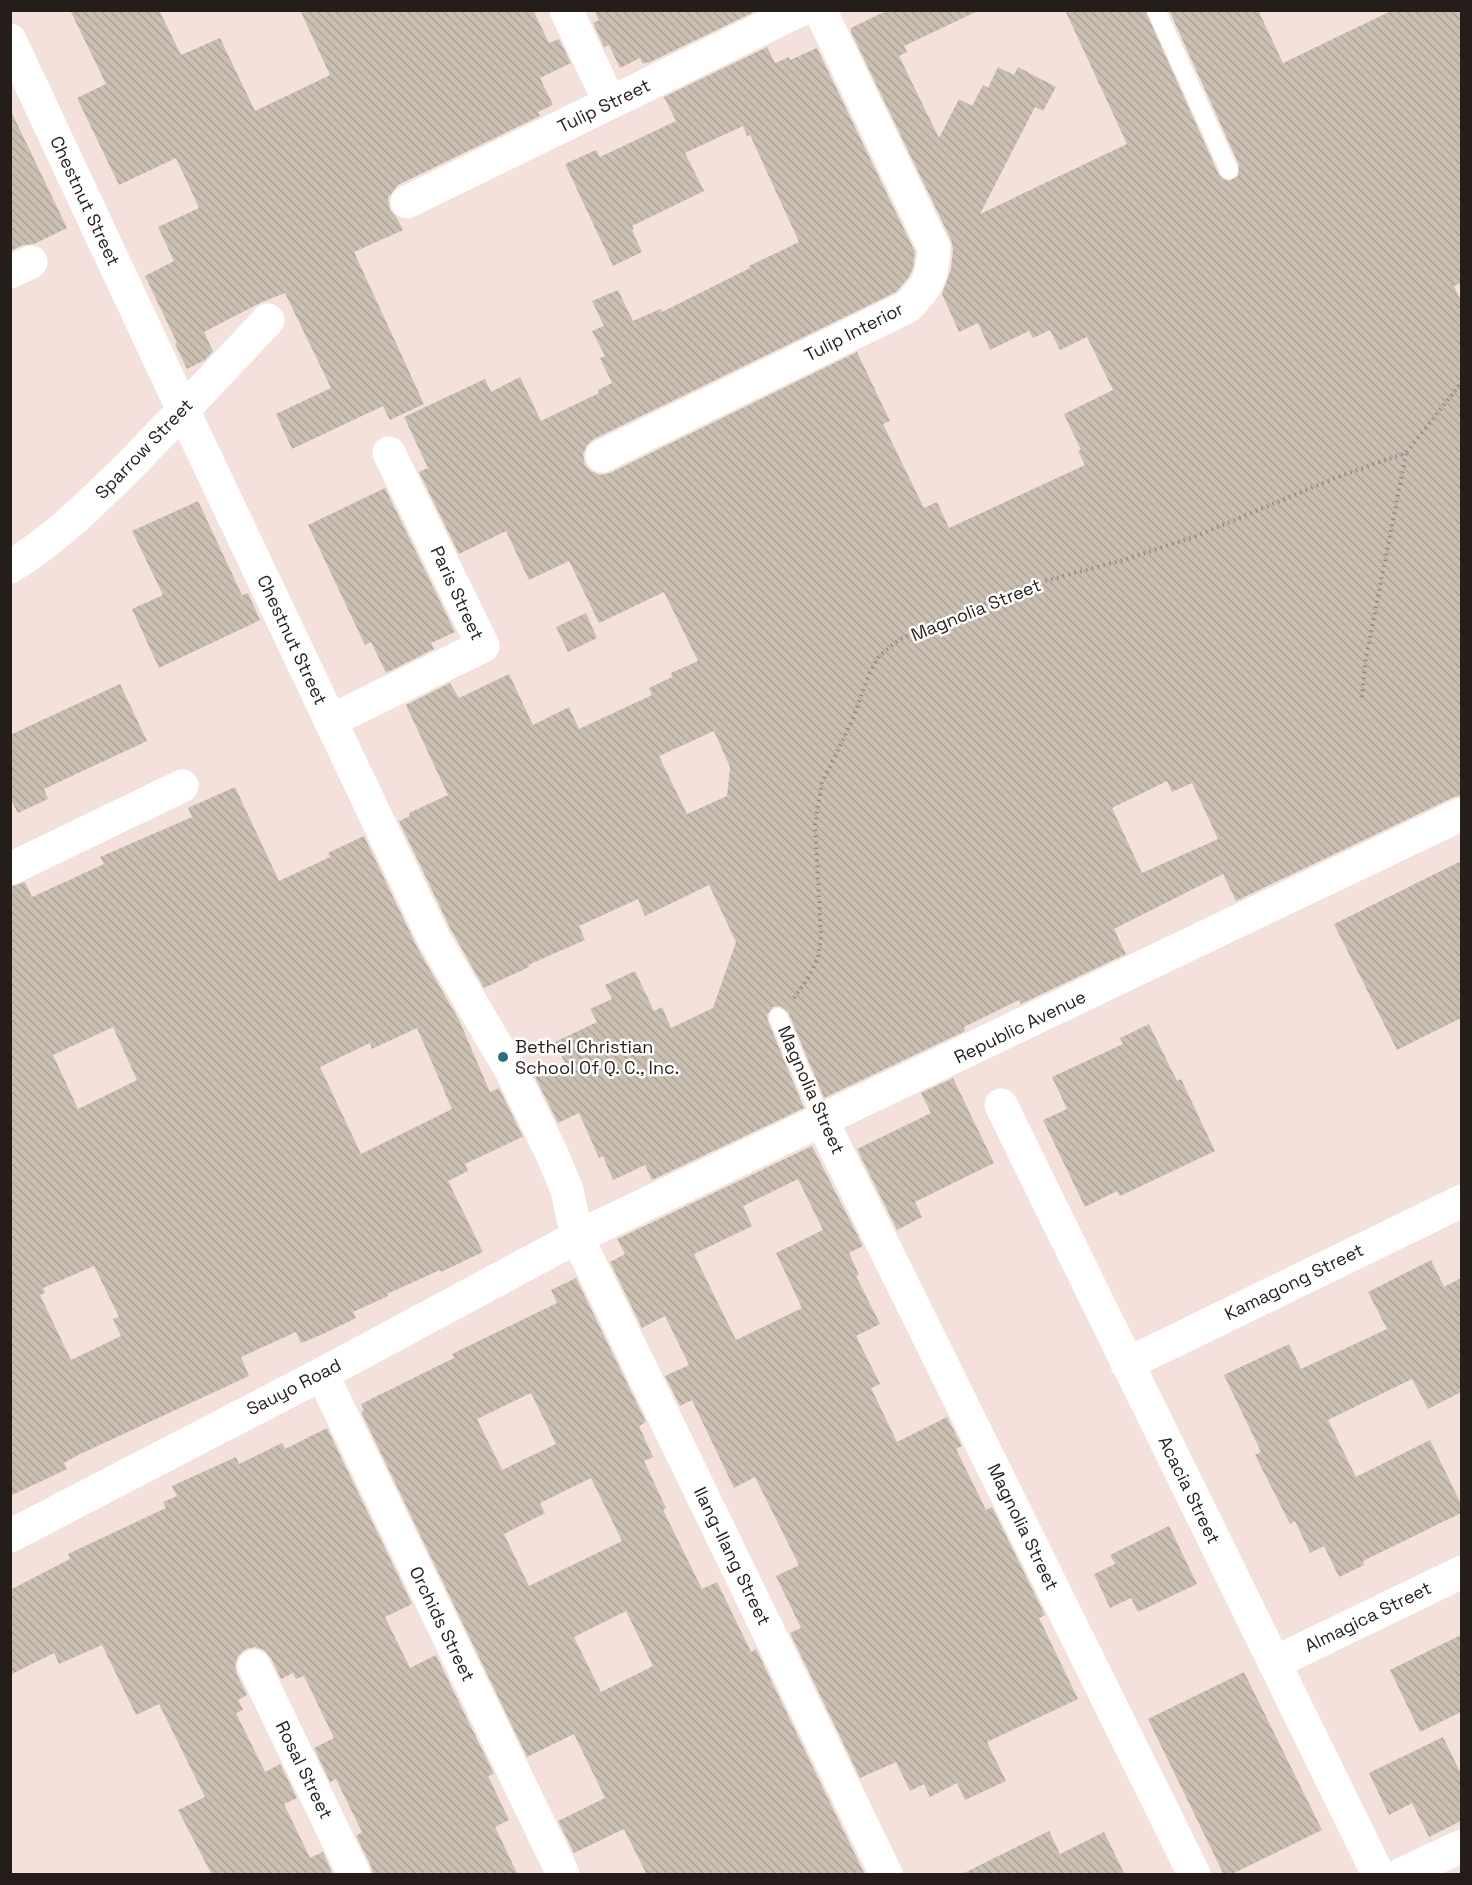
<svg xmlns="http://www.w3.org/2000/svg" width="1472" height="1885" font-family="'Space Grotesk',sans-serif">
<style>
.building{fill:url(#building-back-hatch);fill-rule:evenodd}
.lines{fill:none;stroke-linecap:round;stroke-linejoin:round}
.path{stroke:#958783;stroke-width:4;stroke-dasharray:1.5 4.5;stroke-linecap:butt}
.lane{stroke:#fff;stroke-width:18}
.street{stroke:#fff;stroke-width:33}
.secondary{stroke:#fff;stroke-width:33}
.poi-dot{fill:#27707a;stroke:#fff;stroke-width:2}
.labels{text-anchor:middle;stroke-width:5;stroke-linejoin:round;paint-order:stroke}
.street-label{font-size:18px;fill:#241d1a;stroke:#fff}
.poi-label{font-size:18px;fill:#241d1a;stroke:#fff;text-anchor:start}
</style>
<defs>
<pattern id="building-back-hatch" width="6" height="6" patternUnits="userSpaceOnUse" patternTransform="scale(1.5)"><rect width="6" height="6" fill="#cabfb1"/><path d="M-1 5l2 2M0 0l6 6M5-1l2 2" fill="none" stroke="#ada498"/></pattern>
</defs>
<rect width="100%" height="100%" fill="#f5e1db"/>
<path class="building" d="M70,10h89l22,45 39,-17 35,73 75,-36 -30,-65h233l16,33 10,-4 12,24 -31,15 13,27 -15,7 2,4 -142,69 -10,13 2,12 7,8 6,12 -49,22 70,152 -34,16 -7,-14 -91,43 -16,-35 55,-26 -46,-95 -23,9 -58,30 9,19 -8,9 -18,9 -12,-25 2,-1 -32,-67 29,-15 -16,-34 41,-19 -23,-50 -57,27 -42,-87 29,-14z
M594,10h157l1,3 -104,50v-1l-5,2 -3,-6 -20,10 -11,-23 -5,2 -11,-24 6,-3z
M888,10h92l-76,36 3,6 -8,4 40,82 20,-39 13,7 11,-21 5,3 10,-21 16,8 4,-8 38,20 -13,24 -8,-4 -55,107 147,-70 -62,-134h80l74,165 4,4 6,2 9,-5 1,-11 -70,-155h89l25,53 110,-53h68v273l-7,3 7,15v495l-7,1 -218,104 -13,-27 -109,55 12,25 -105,50 -2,-4 -55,27 1,4 -141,67 -36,-86 -8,-6 -7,1 -6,8 1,6 36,87 -152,72 -7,-15 -32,15 -10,-24 -4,2 -20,-45 -21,10 -23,-46 30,-14 -10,-21 42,-20 -7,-13 22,-10 -7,-14 30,-14 19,40 8,-4 9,21 42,-20 23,-66 -27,-57 -64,31 -7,-17 -59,27 6,14 -57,25 1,2 -45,21 -33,-58 -52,-109 11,-5 -1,-3 39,-18 -42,-90 44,-22 9,15 50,-24 24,51 36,-18 10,22 73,-34 -3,-7 23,-11 -1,-4 27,-12 -34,-69 -65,31 -30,-62 -40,19 -23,-49 -47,23 -40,-82 9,-4 -24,-51 81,-38 6,13 29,-15 21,44 58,-28 -1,-3 14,-7 -12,-25 5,-2 -13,-25 12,-5 -12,-25 26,-11 15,31 27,-12 2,3 88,-44 -1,-2 50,-24 -49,-107 -3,1 -4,-10 -58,27 19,38 -72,35 2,3 -2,1 10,22 -29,14 -48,-102 31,-14 4,7 76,-36 -12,-24 103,-50 8,16 14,-6 1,3 27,-12 98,204 -2,16 -4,9 -13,15 -302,147 -7,6 -4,9 2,11 6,6 9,4 10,-2 247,-121 33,69 -7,3 41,84 13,-6 12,26 136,-63 -7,-14 3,-1 -17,-36 49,-24 -26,-53 -27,13 -10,-20 -17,8 -4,-7 -39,19 -12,-27 -19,9 -17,-38 9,-25 2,-20 -2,-9 -100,-208v-4zM714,731l16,36 -3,29 -40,18 -28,-58zM1167,781l5,11 20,-9 26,56 -76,34 -30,-65z
M10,109l57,119 -33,16 -11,1 -13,6z
M385,488l70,144 -24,11 3,6 -48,24 -15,-31 -6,3 -57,-120z
M198,501l44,94 6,-2 12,27 -101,48 -27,-59 31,-14 -31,-64z
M586,613l11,25 -29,14 -12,-25z
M120,684l27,57 -103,48 4,10 -30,14 -8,-15v-63z
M235,787l44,94 51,-24 -2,-4 36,-17 53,111 42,73 31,72 9,-4 25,51 -2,-2 -57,27 3,7 -20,10 35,71 -42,20 -1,-2 -53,24 1,2 -35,16 3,6 -33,16 -22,9 -5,-11 -55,25 8,19 -171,79 -14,8 3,6 -57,27v-609l15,-5 7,15 72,-33 -4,-7 92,-40 -4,-9zM113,1027l24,53 -59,29 -25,-54zM417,1028l35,81 -91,45 -41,-87 50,-24 2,6zM94,1266l25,51 -6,2 8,17 -50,24 -31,-65 5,-2 -2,-5z
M1461,861v157l-64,32 -63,-126z
M1149,1024l28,57 4,-2 34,72 -95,45 -3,-5 -32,16 -42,-87 24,-11 -15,-32 71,-33 -3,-6z
M953,1078l41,85 -79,39 7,15 -25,13 -40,-81 74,-36 -10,-20z
M812,1146l51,100 -14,7 10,22 -3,1 24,48 -24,12 24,48 -9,4 26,54 50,-25 15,29 -6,3 30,61 6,-3 53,108 -6,3 39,81 -91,43 19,39 -41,19 -8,-17 -27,14 -6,-13 -14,7 -14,-29 -36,16 -70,-145 11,-5 -25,-52 23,-11 -44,-88 -21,11 -42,-88 -12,6 -15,-30 24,-11 -24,-49 -23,12 -32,-66 15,-8 -8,-15zM798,1179l25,51 -47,23 26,55 -66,32 -42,-86 58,-28 -9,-20z
M1431,1260l13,27 17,-9v114l-33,17 -16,-30 -84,41 28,57 74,-37 31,64v9l-98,48 1,4 -25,12 -15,-31 -14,7 -15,-32 -5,3 -35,-69 6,-3 -37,-77 65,-31 12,25 86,-40 -19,-37z
M576,1278l70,144 -7,4 14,31 -9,4 22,47 -3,2 39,79 15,-7 34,70 5,-3 109,226h-218l-23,-46 -50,24 -16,-32 47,-23 -31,-64 -47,23 -166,-345 3,-2 -3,-6 93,-46 -2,-4 105,-51 -6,-13zM531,1393l25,51 -54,26 -25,-51zM591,1478l31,63 -93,45 -25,-52 41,-21 -5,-10zM626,1611l27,55 -52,26 -27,-55z
M327,1428l85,176 -27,13 25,51 26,-13 58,119 -6,2 21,44 -14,7 23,48h-145l-2,-9 -15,-30 6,-4 -26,-53 -6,3 -16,-34 20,-10 -30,-62 -8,3 -3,-6 -12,6 -10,-21 -7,-8 -9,-3 -9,2 -8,7 -3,9 2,9 10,21 -9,5 5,10 -7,3 29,59 15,-8 17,34 -13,6 26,54 13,-6 10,23h-121l-34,-65 27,-13 -46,-93 -23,11 -34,-70 -43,19 -5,-11 -44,22v-85l60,-31 -2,-5 98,-46 -3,-6 14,-6 -5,-10 64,-29 3,7 43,-21 3,6z
M1169,1526l28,58 -59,28 -7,-14 -21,10 -16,-34 21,-10 -5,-9z
M1461,1635v77l-41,20 -30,-62z
M1244,1672l78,158 -92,45h-6l-76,-156z
M1443,1737l18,37v47l-32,16 -17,-34 -23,12 -20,-42z
M1049,1831l11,23 44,-22 21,43h-165z"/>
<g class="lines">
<path class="path" d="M1362,697l3,-34 41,-209
M794,998l15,-21 9,-20 3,-20 -6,-113 7,-41 30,-62 17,-47 10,-18 20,-16 29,-14 44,-16 50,-23 98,-26 74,-24 141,-59 71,-25 56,-71"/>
<path class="lane" d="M1156,10l73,160
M778,1017l44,104"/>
<path class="street" d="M566,10l44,93
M407,202l393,-192
M10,272l21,-10
M602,456l305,-149c21,-20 26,-31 27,-59l-114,-238
M10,567c47,-29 84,-66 122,-104 46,-47 91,-95 136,-143
M330,721l153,-75 -94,-193
M10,869l172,-83
M1001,1105l377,769
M822,1121l372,753
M1127,1364l335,-163
M322,1374l241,500
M1274,1663l188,-91
M254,1666l100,208
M1402,1874l60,-28"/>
<path class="secondary" d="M10,40l173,370 251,529 79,135 39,80 15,36 10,47 309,637
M10,1536l312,-162 255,-137 885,-423"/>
</g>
<circle class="poi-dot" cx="503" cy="1057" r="6"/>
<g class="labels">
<g class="street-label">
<text transform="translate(604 106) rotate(-26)" y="6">Tulip Street</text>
<text transform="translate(85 201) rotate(65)" y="6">Chestnut Street</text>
<text transform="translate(854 332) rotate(-27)" y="6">Tulip Interior</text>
<text transform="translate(144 449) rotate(-46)" y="6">Sparrow Street</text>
<text transform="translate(457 593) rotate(65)" y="6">Paris Street</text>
<text transform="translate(976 610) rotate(-22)" y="6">Magnolia Street</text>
<text transform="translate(292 640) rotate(65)" y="6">Chestnut Street</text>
<text transform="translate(1020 1027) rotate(-26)" y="6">Republic Avenue</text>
<text transform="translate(811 1090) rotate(66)" y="6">Magnolia Street</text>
<text transform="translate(1294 1282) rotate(-26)" y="6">Kamagong Street</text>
<text transform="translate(294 1387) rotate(-27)" y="6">Sauyo Road</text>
<text transform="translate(1189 1490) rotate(64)" y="6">Acacia Street</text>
<text transform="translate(1023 1527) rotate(64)" y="6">Magnolia Street</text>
<text transform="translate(732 1556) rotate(64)" y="6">Ilang-Ilang Street</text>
<text transform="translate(1368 1617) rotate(-26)" y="6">Almagica Street</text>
<text transform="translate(442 1624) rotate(64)" y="6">Orchids Street</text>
<text transform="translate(304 1770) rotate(64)" y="6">Rosal Street</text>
</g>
<g class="poi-label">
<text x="515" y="1053">Bethel Christian<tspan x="515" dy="21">School Of Q. C., Inc.</tspan></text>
</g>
</g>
<rect width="1472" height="1885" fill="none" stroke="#241d1a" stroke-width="24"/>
</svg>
